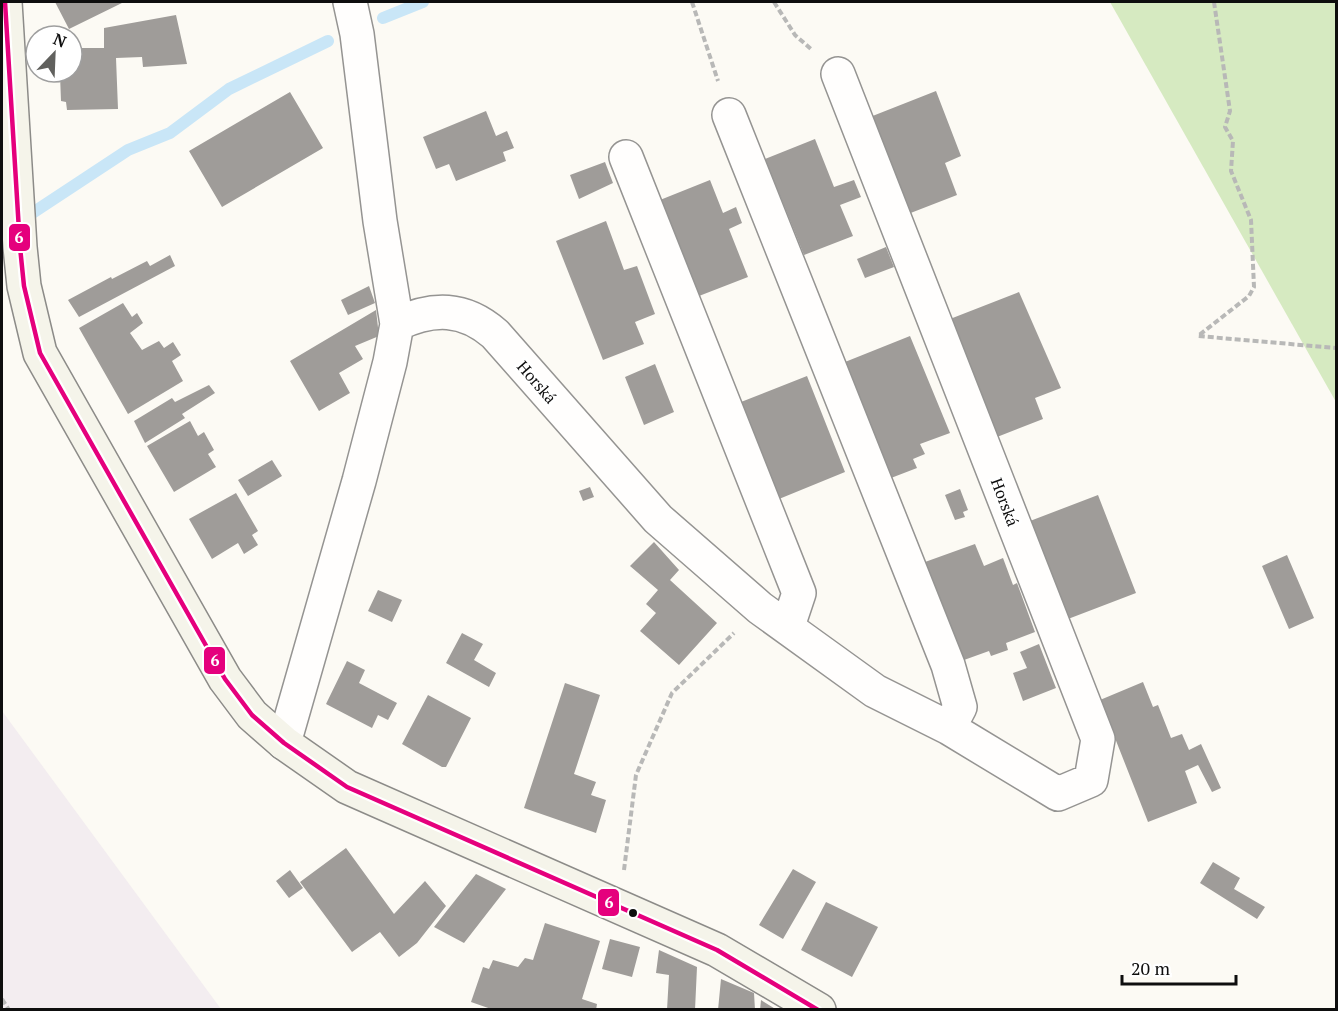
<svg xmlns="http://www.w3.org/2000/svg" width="1338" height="1011" font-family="'PT Serif',serif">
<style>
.industrial{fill:#f3edf0}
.forest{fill:#d6eac1}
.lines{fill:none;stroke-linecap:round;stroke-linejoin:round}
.stream{stroke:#c9e6f7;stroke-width:12}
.building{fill:#9f9c99}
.street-casing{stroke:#959492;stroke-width:36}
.secondary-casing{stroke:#8c8b88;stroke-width:36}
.path{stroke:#b8b8b7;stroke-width:4;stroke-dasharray:6 3;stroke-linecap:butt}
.street{stroke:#fffefd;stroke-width:33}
.secondary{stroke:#f5f4ea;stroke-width:33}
.bus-1-casing{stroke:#fff;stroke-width:9}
.bus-1{stroke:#e5007d;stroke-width:4.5}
.bus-dot{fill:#0e0e0e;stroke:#fff;stroke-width:2}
.labels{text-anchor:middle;stroke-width:6;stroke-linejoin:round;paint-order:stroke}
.street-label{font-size:16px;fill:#0e0e0e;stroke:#fff}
.line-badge{stroke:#fff;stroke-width:2}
.badge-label{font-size:16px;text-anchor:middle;font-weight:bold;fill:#fff}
</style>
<rect width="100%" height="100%" fill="#fcfaf4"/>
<path class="industrial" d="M2,711l219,298h-219z"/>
<path class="forest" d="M1110,2h226v400z"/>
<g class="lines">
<path class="stream" d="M383,18l40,-16
M2,233l126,-83 42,-17 59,-44 99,-48"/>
</g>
<path class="building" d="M55,2h69l-55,27z
M176,15l11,49 -44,3 -1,-10 -26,1 2,51 -51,1 -1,-8 -5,-1 -1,-26 -4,-3h16v-24h32v-20z
M936,91l25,65 -16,7 12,32 -49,19 -38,-97z
M290,92l33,56 -101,59 -33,-56z
M486,111l10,25 11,-5 7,17 -11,4 3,9 -50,20 -7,-17 -13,5 -13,-32z
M815,139l19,48 20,-7 7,17 -21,8 13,31 -49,19 -39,-96z
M605,162l8,21 -34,16 -9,-24z
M710,180l13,33 13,-6 6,16 -13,6 19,48 -49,19 -39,-96z
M606,221l18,49 13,-4 18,48 -20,8 9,22 -41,16 -47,-119z
M886,247l8,20 -29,11 -8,-19z
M170,255l5,11 -96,51 -11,-17 43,-23 1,2 35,-18 3,5z
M369,286l6,17 -27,12 -7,-15z
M1019,292l42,96 -26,10 8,21 -46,18 -47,-118z
M123,303l9,14 5,-4 6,10 -13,10 12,17 17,-9 5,7 9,-6 8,13 -9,6 11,20 -55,33 -49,-86z
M376,310l3,26 -24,10 8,13 -24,14 11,20 -31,18 -29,-50z
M910,336l40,97 -30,11 5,10 -12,5 4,9 -26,10 -46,-116z
M655,364l19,48 -30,13 -19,-48z
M807,376l38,96 -66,27 -38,-97z
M209,385l6,8 -33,21 3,4 -40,25 -11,-22 38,-23 3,4z
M190,421l8,15 6,-4 10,18 -6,4 8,13 -42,25 -27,-46z
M272,460l10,16 -34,20 -10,-16z
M590,487l4,10 -11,4 -4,-10z
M960,489l8,21 -5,2 2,5 -10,3 -10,-25z
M236,493l22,38 -6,4 6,10 -14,9 -6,-11 -26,16 -23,-40z
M1098,495l38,98 -68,26 -38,-98z
M654,542l25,28 -9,10 47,43 -38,42 -39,-34 16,-18 -10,-9 12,-14 -28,-24z
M975,544l9,22 19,-8 10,27 4,-2 18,49 -29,11 2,7 -17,6 -2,-5 -25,9 -39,-98z
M1287,555l27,63 -25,11 -27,-63z
M378,590l24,10 -10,22 -24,-11z
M462,633l21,11 -9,16 22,13 -7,14 -43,-24z
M1039,644l17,44 -33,13 -10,-28 14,-5 -7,-16z
M347,661l18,9 -6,13 38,20 -9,17 -10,-5 -6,13 -46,-24z
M1143,682l10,25 5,-2 13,33 11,-4 7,16 12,-6 20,44 -9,4 -14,-27 -13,6 12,32 -49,19 -48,-122z
M565,683l35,12 -26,79 22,8 -5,13 15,5 -10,33 -72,-25z
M428,695l43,23 -25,49h-4l-40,-23z
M346,848l48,66 31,-33 21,25 -29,37 -18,14 -19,-25 -28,20 -52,-70z
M1213,862l27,16 -6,11 31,18 -8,12 -57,-36z
M793,869l23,13 -33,57 -24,-14z
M290,870l13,18 -14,10 -13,-17z
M476,874l30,15 -42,54 -30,-16z
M826,902l52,25 -26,50 -51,-27z
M545,923l55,18 -18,58 15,5 -1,6h-102l-23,-8 12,-35 6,2 4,-9 25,7 7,-9 8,2z
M610,939l30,8 -8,30 -30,-8z
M659,950l38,17 -2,43h-28l2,-35 -13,-2z
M721,979l33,14 1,17h-37z
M761,1000l16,10h-17z"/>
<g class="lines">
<g class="street-casing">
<path id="street" d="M729,115l219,550 12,42 -11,21
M626,157l173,436 -11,33
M397,324c36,-17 67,-17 98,10l163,185 102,89 115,83 74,37 109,66 33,-14 7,-41 -260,-665
M284,743l75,-262 31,-119 7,-38 -17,-103 -23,-187 -7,-32"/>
</g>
<g class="secondary-casing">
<path id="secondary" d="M5,2l15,245 4,39 16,67 185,326 27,36 32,28 63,44 370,163 102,60"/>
</g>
<path class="path" d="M692,2l26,79
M774,2l21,33 17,15
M1214,2l16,109 -5,16 8,14 -2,30 20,49 3,67 -5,9 -51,40 138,12
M624,870l12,-95 36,-82 62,-60
M2,999l7,11"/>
<use href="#street" class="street"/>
<use href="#secondary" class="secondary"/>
<g class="bus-1-casing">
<path id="bus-1" d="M5,2l15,245 4,39 16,67 185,326 27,36 32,28 63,44 370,163 101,60"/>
</g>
<use href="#bus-1" class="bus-1"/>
</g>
<circle class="bus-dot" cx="633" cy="913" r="5"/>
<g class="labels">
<g class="street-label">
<text transform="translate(537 382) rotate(49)" y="6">Horská</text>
<text transform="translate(1005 502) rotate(69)" y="6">Horská</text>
</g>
</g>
<g class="line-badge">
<rect x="8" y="223" width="23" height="29" rx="6" fill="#e5007d"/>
<rect x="203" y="646" width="23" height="29" rx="6" fill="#e5007d"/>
<rect x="597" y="888" width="23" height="29" rx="6" fill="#e5007d"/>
</g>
<g class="badge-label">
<text x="19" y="243">6</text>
<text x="215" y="666">6</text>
<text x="609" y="908">6</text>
</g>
<rect width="1338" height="1011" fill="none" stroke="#0e0e0e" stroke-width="6"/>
<g transform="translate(54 54) rotate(23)"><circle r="28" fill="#ffffff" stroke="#9f9f9f" stroke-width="1.5"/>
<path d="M0-4.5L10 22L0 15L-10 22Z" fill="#61615e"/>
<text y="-9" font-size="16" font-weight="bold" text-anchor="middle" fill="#0e0e0e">N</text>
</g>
<path d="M1122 975v9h114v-9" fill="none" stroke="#0e0e0e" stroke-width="3"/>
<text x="1131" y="975" font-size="18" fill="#0e0e0e" stroke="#ffffff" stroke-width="4.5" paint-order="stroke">20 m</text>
</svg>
